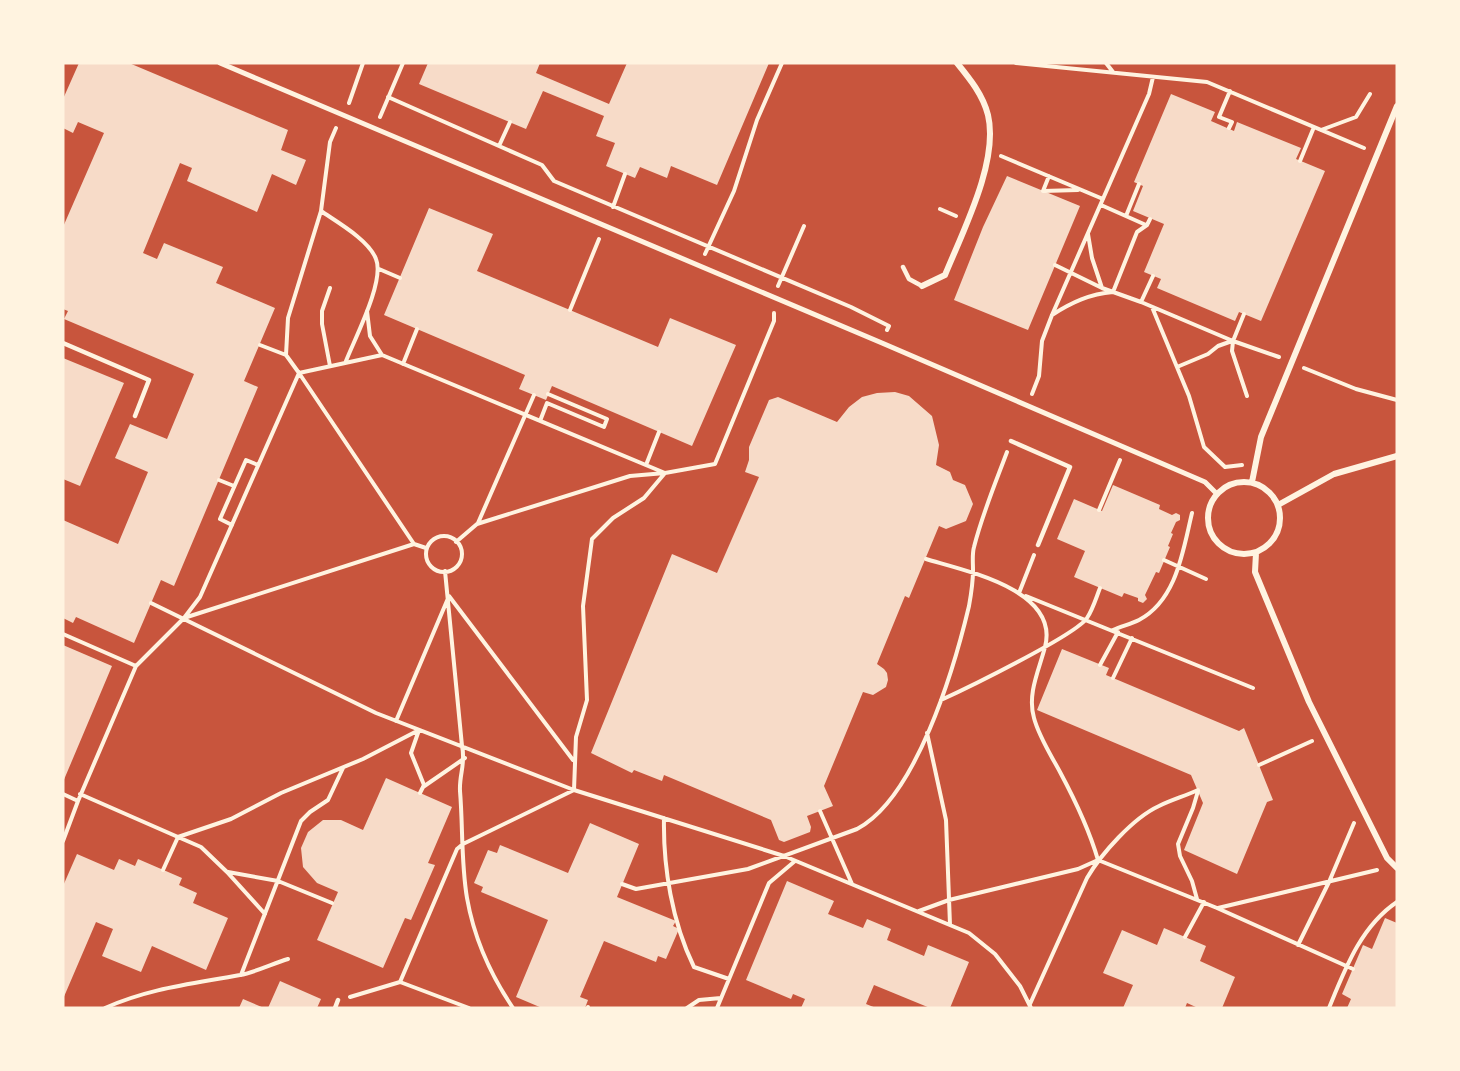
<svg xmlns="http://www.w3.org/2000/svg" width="1460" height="1071" font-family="Ubuntu,sans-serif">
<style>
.building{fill:#f7dbc8}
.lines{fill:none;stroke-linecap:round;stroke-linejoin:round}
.path{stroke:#fff3e0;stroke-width:4}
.service{stroke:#fff3e0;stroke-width:4.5}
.pedestrian{stroke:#fff3e0;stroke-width:5}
.minor{stroke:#fff3e0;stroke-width:6}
</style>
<rect width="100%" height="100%" fill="#c8553d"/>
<path class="building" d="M79,63h50l159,67 -7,20 25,10 -10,25 -24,-11 -15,38 -70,-31 5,-13 -12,-5 -37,90 14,6 7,-16 59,24 -7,16 59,25 -31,73 14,6 -84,199 -13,-6 -27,63 -58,-26 -3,6 -10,-5v-98l55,24 30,-72 -33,-14 15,-34 37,15 27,-65 -130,-55 4,-8 -5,-2v-82l41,-94 -26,-11 -5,11 -10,-5v-29z
M428,63h112l-4,10 73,31 18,-41h142l-52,122 -46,-19 -4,12 -27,-11 -5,11 -29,-12 9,-23 -19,-7 8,-20 -61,-25 -17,38 -107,-45z
M1171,94l44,18 -4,9 23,10 3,-9 64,26 -5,11 29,12 -64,150 -22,-9 -4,9 -78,-33 4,-9 -17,-7 20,-48 -31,-13 10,-25 -9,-4z
M1007,176l73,30 -52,124 -74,-30 29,-73z
M429,208l64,26 -16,37 181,76 12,-29 66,27 -44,101 -140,-60 -6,14 -27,-11 6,-14 -141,-60z
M63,358l61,25 -44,103 -17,-7z
M895,392l14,4 23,20 7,29 -3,20 14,7 3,8 12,5 8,19 -7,17 -20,8 -7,-3 -30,72 -4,-2 -28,68 7,5 3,4 1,7 -2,7 -13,8 -10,-3 -39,94 9,20 -26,10 4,11 -1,5 -26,10 -5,-2 -8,-20 -107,-45 -2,6 -28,-11 -2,3 -41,-20 81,-199 45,19 42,-96 -14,-5 4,-12v-13l20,-47 9,-3 59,25 12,-15 13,-10 15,-4z
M1113,485l47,20 -1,4 13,6 4,-2 4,2v5l-4,2 -5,11 2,1 -5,12 2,1 -11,26 -3,-1 -11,23 2,4 -4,4 -5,-2v-3l-14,-5 -2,4 -48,-20 11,-26 -28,-12 17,-40 28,12z
M63,645l49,21 -49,116z
M1062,649l47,19 -3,7 133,56 5,-3 29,72 -6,2 -30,72 -53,-24 19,-47 -12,-28 -154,-65z
M386,778l66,29 -24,56 7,2 -24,55 -6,-2 -22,50 -66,-28 21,-48 -21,-9 -14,-16 -2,-19 7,-16 15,-12h18l22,10z
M590,823l49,21 -22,53 59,24 -3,5 6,3 -13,30 -8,-3 -2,6 -52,-21 -24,56 8,3 -3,8h-43l-26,-11 32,-77 -67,-28 2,-5 -9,-4 14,-33 9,3 3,-8 68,28z
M77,854l37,16 5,-11 16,7 3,-7 44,19 -3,7 18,8 -4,10 35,15 -22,52 -54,-24 -11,26 -39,-16 11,-27 -17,-7 -33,77v-113z
M787,881l47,20 -6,13 35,14 4,-9 24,10 -4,11 37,16 4,-11 41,17 -19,46h-20l-56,-23 -8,19 10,4h-75l4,-9 -12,-5 -2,5 -45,-19z
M1385,918l12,5v85h-50l4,-9 -9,-5 21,-49 9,4z
M1164,928l42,18 -6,15 35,16 -13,31h-24l-11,-5 -2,5h-62l10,-23 -30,-12 19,-43 35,15z
M280,981l41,18 -4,9h-49z
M243,999l21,9h-25z"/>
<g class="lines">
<path class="path" d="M1016,63l191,19 157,66
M1106,63l7,9
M388,97l154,68 12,16 297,126 38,19 -2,4
M349,103l14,-40
M380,117l23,-54
M1229,128l3,-6 -13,-5 11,-26
M1321,130l35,-13 14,-23
M499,146l11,-24
M1001,156l102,43
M1300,161l14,-34
M1049,176l-6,15 35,-1
M1101,205l45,20
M613,207l12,-33
M940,209l16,7
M321,211c16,11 48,29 55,48 9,22 -21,79 -30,102
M1126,216l13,-32
M1088,234l4,24 10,30
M705,254l29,-63 23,-71 25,-57
M1055,265l47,23 39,14 92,39 46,16
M379,269l21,9
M778,286l26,-60
M1141,302l12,-26
M1152,307l37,89 15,51 21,20 17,-2
M570,310l29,-71
M367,311l3,25 12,19
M1244,314l-11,27 -1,10 15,45
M1052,315c20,-13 38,-21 61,-23l24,-60 10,-7 3,-6
M260,345l26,10
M403,364l14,-35
M330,366l-8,-42v-13l8,-23
M1177,367l31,-13 10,-8 14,-5
M1304,368l52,21 41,11
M1032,394l7,-18 3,-35 10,-26 97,-221 4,-17
M540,421l7,-18 57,24 3,-8 -59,-25
M646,465l13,-33
M219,480l15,6
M1099,510l21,-50
M478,523l56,-128
M232,525l-12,-6 26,-59 12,5
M426 554a18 18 0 1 1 36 0a18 18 0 1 1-36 0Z
M456,542l21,-18 153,-48 35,-3 50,-9 59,-143v-8
M414,544l-115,-171 83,-18 283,118
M926,559c40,12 134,31 119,88 -6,23 -18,47 -11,71 5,19 17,37 26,54 15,28 29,57 38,88
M1164,560l42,19
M445,571l17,175c4,17 -3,29 -2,45 3,35 1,72 7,107 7,40 23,76 46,110
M1019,593l15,-38
M449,596l124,164
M1026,596l227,92
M151,603l225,110 198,77 210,66 185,77 26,21 25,32 11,22
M184,618l230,-74 12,4
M1113,630c9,-4 18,-6 26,-10 38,-20 44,-70 53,-107
M63,634l73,32
M1100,665l18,-33
M1113,678l19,-40
M941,700c24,-11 135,-65 146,-82 6,-9 9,-20 13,-30
M396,721l53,-125
M419,730l-8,23 13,32 -4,8
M927,733l19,87 4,105
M1259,765l53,-24
M423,787l42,-29
M63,794l15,7
M80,794l98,43 53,-18 50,-26 82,-34 56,-29
M820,811l32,73
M664,818c-1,49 8,104 30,149l35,12
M63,841l15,-40 58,-135 48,-48 16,-21 99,-224 -13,-18 2,-37 33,-107 9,-69 6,-14
M163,870l15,-33 23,10 26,25 38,42
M228,872l50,9 54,22
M622,884l14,5 112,-20 109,-40c59,-31 97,-160 112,-223 2,-11 4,-25 4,-36 0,-8 -1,-16 1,-23 8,-32 21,-63 33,-95
M1197,899l-5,-18 -12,-25 -2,-12 15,-36 5,-17
M1218,908l159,-38
M919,911l30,-11 129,-31 20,-9 119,48 136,61
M1185,937l19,-35
M1298,945l31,-63 25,-59
M241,975l60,-154 9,-9 18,-12 15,-32
M400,982l69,26
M350,997l50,-15 57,-133 6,-5 111,-54 2,-53 11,-37 -4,-94 9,-67 21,-21 31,-20 21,-25
M1030,1004l57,-126c14,-24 46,-60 72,-72 12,-6 26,-10 39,-16
M588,1007v1
M105,1008c45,-20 87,-24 135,-33 16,-3 32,-11 48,-16
M687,1008l12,-8 22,-2
M717,1008l52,-125 26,-22
M1329,1008c16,-39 32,-82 68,-106"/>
<path class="service" d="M903,267l6,12 13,7
M63,343l86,37 -14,36
M1011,441l59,26 -32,78
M335,1008l3,-8"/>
<path class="pedestrian" d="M220,63l662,280 323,139 12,12"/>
<path class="minor" d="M922,286l23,-11c18,-44 54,-114 43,-160 -5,-20 -18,-36 -31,-52
M1208 518a36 36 0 1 1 72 0a36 36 0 1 1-72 0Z
M1252,482l9,-45 136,-331
M1278,505l56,-31 63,-18
M1256,553l-1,19 54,130 78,156 10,10"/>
</g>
<rect width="1460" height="1071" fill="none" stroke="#fff3e0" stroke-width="129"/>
</svg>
